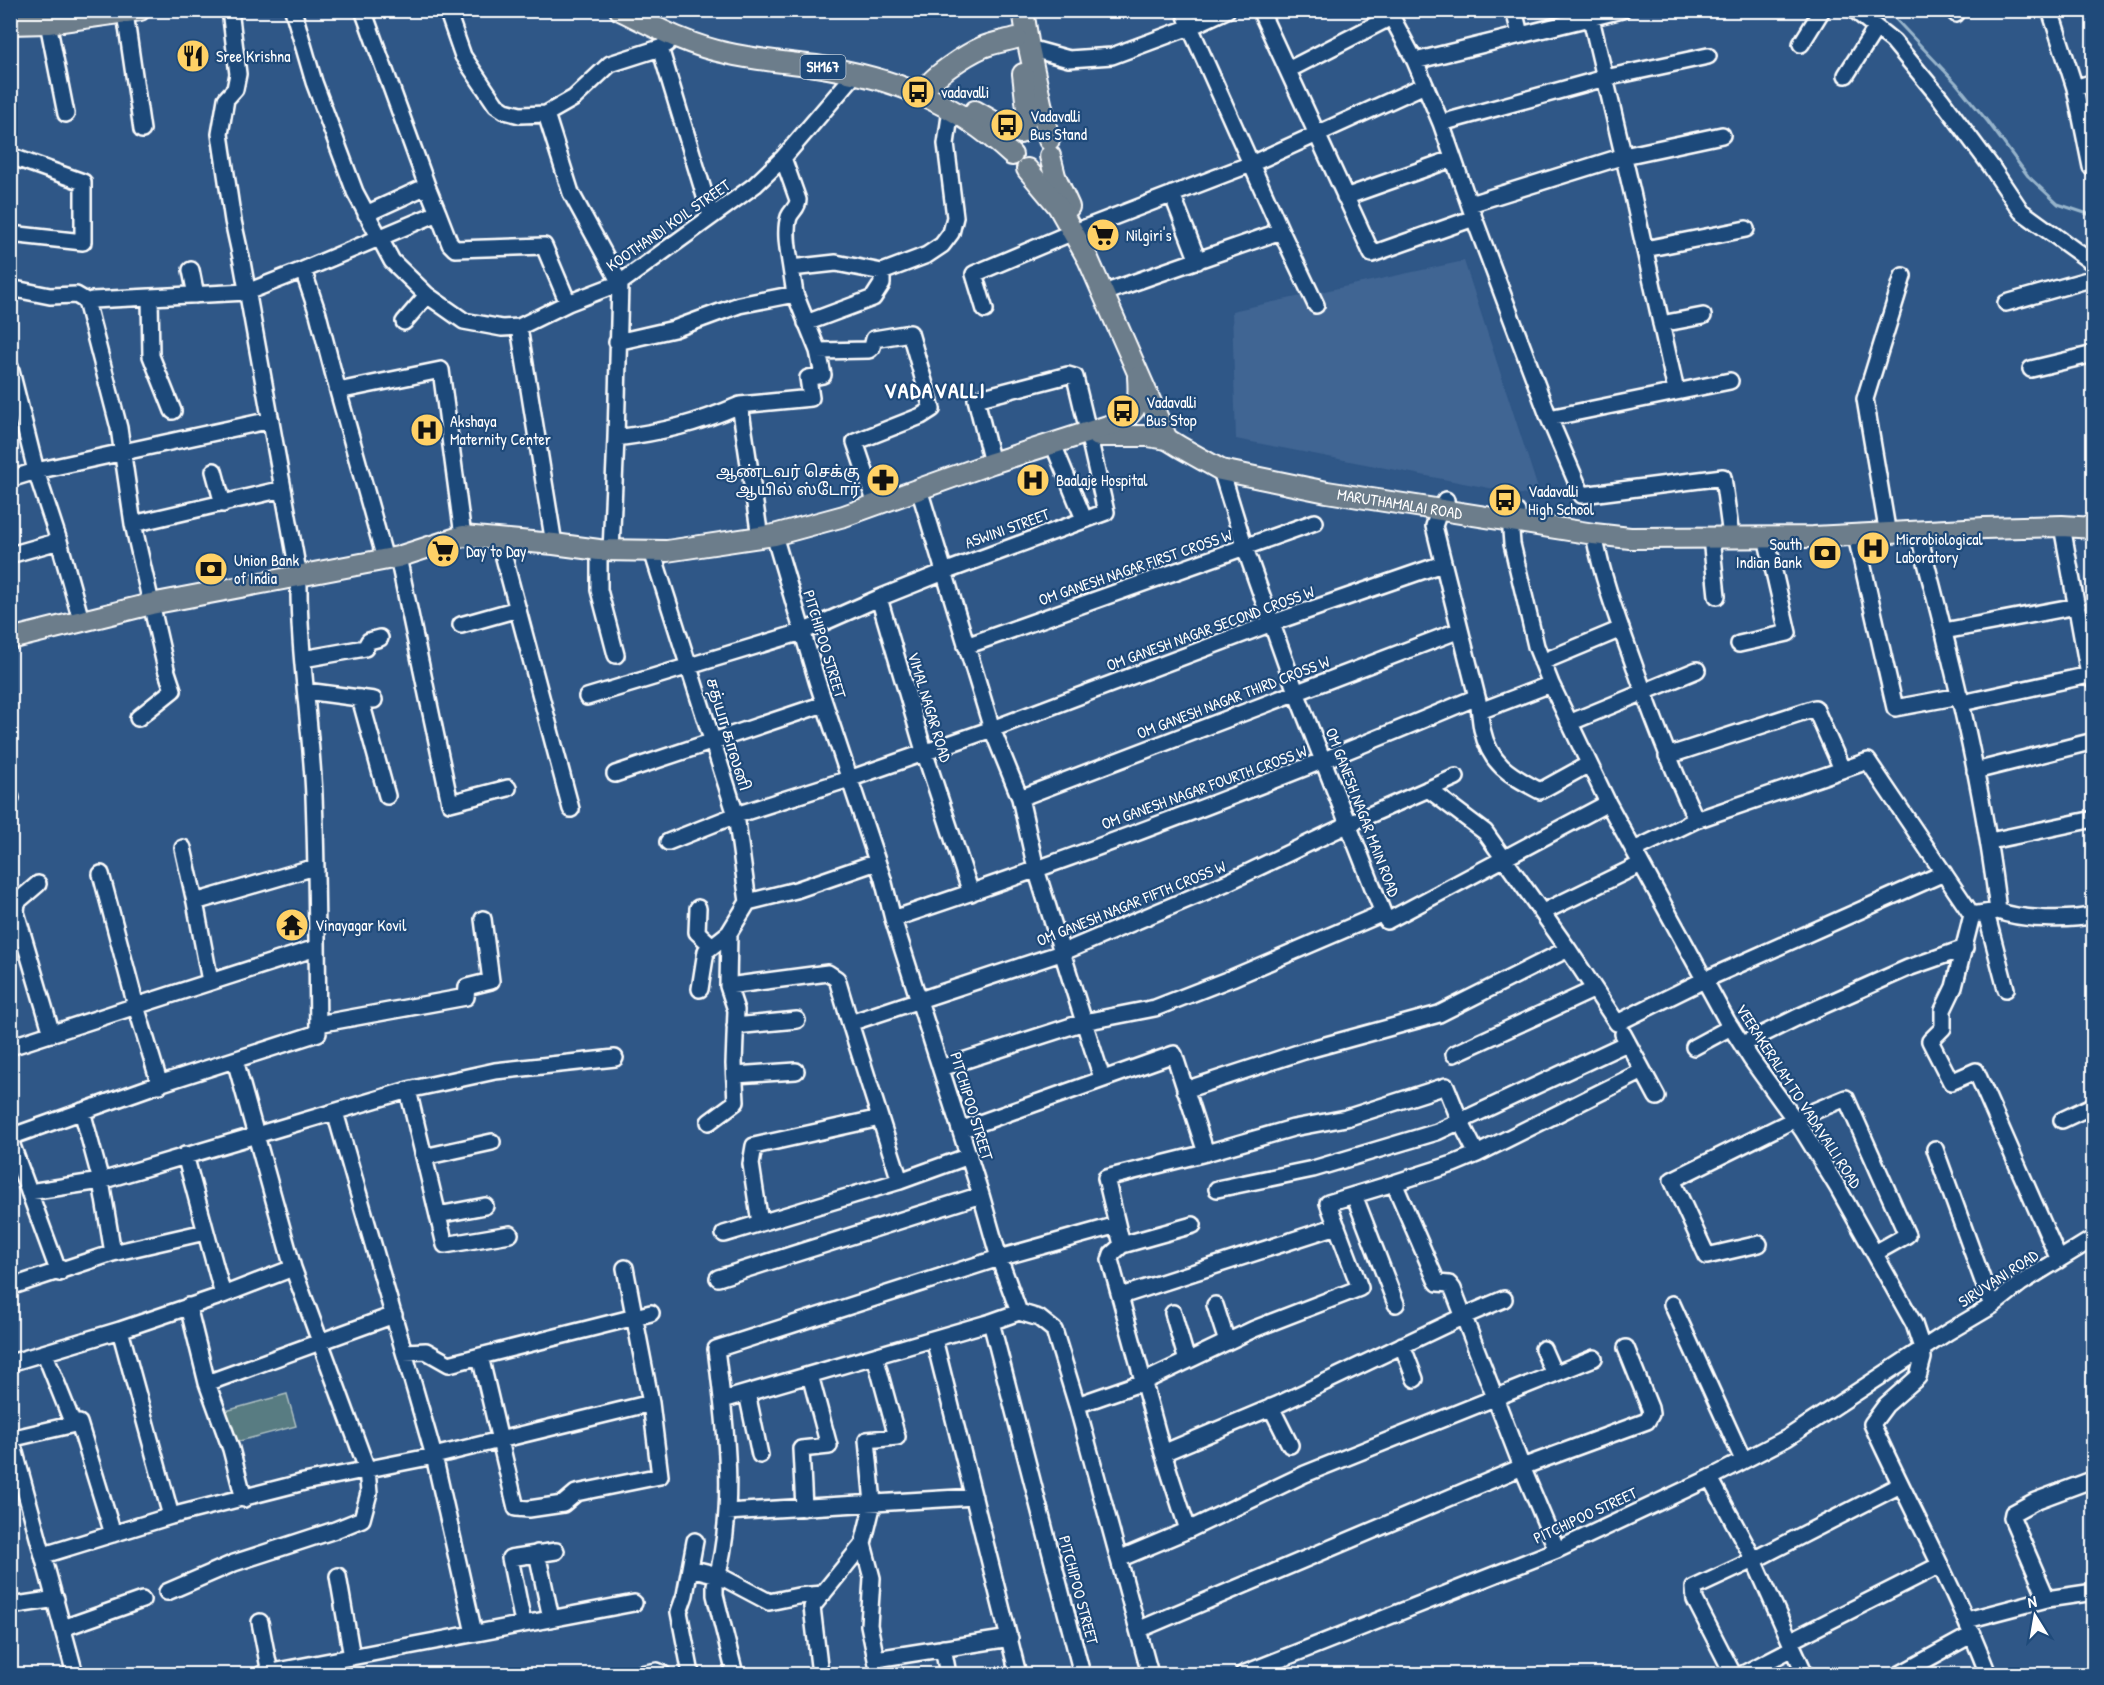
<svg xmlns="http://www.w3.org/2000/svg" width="2104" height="1685" font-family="'Patrick Hand','Noto Sans Tamil',sans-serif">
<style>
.built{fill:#406593}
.green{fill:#587c82;stroke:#acbec0;stroke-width:1.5}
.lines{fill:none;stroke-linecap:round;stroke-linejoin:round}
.stream{stroke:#97b4cb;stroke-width:3}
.minor-casing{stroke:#fff;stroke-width:20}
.major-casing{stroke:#fff;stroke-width:24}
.minor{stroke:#1f4a7a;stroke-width:15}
.major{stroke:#6c7d8b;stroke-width:20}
.labels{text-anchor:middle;stroke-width:4.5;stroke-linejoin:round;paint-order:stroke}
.shield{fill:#1f4a7a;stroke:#bcc9d7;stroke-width:1.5}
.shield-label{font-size:15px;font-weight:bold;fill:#fff}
.poi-label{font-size:16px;fill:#fff;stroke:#1f4a7a;text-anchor:start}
.street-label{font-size:16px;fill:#fff;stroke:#1f4a7a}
.district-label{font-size:22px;font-weight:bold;letter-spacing:1.5px;fill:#fff;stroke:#1f4a7a}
</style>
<rect width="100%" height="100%" fill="#2f5787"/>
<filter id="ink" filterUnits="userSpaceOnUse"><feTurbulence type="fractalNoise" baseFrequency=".0167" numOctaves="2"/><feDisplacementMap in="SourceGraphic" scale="12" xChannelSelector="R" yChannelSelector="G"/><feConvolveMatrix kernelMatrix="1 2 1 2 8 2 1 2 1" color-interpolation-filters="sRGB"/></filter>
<g filter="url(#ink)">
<path class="built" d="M1464,261l77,237 -305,-59 -4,-128z"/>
<path class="green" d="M287,1394l9,32 -64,17 -10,-31z"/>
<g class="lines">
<path class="stream" d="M1887,10l69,73 32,39 40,54 30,28 33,11 3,3"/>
<g class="minor-casing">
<path id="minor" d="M63,10v1
M293,10l21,72 41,110 37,69 35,34 37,26 38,7 17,-1 49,-24 52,-20 135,-98 28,-27 72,-84
M363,10l64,176
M447,10l16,46 33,49 9,6 15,4 26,-1 28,-16 36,-34 50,-16
M1260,10l112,244 102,-36 -33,-95 -16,-38
M1514,10l6,24
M1589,10l43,182 44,199
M1854,10l39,31 48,58 49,66 31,46 73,53
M1955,10l1,4
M2050,10l25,78 16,79h3
M125,13l17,117
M48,23l18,91
M667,44l-7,4 51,168
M1801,44l21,-34
M1029,48l40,11 43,-3 78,-29 -6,-17
M1415,61l207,-51
M1288,70l103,-53
M1846,75l30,-47
M2075,88l19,-6
M546,114l25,79 49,90 -4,155c47,-6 80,-14 124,-33l20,132
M1441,123l164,-45 103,-22
M10,156l73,26v60l-73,-8
M783,158l15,42c0,8 -6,10 -9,17 -5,15 0,37 2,51
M1172,194l26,67
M1345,197l107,-38
M1470,204l154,-48 98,-21
M366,214l61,-28 11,27
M1474,218l75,200 33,77 141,-18 7,52
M1082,229l169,-65 174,-79 -10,-24 -27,-51
M1281,231l35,74
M1645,249l101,-20
M191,270l5,25
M10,288l40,8 26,-1 12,7
M1112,290l169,-59 -91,-204 37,-17
M150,298l1,58 22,55
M2006,303l88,-25
M985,310l-11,-36 99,-42
M404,322l23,-27
M806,323l67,-25 9,-14v-12
M1661,324l42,-8
M519,327l35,217
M617,342l57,-13 65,-24 56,-11
M10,367l26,104 23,70 22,79
M2031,369l63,-15
M338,391l103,-21 22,166
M740,405l71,-7 -3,-20 15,-3 -5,-24
M1549,418l181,-37
M1053,444l31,75
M992,463l-16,-64 92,-24 7,2 13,54
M214,471l9,33
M10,479l26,-8 235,-51
M919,489l73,240 28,69 16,71 48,153 -143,46
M876,504l-21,-62 66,-26 11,-7 -22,-76 -36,6 -2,8 -3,3 -51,1 -23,-57 -4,-26 45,-5 46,9 45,-17 15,-10 9,-12 4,-16 -9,-73 5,-35
M1517,512l-6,19 1,13 24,102 15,38 57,119 119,218 24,38 52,72 35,57 76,136 8,24 1,10 -5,19 -32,28 -14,19c38,83 83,164 116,250
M1886,523l-21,-124 38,-123
M133,524l150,-35
M2062,526l27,149 5,7
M1918,532c33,125 65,250 80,379 23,9 72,10 96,4
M1594,534c8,44 24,86 39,128 19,54 39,106 63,158
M774,535l43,146 66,198 10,40 88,276 18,63 20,54 -28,10 91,352
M1856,536l39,172 65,-12
M1711,538l6,58
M499,539l72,270
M599,550v40l17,65
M611,551l5,-113
M652,551l84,264 113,-36 143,-50 280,-106 170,-59
M10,555l49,-14
M398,557l52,246 58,-15
M385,559l-47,-168 -20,-77 -15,-44 135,-57 12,31 5,5 89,-3 24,57
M461,625l57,-16
M1944,631l133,-25
M1739,644l49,-11 -22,-96
M966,646l349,-124
M303,659l62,-11 4,-7 11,-3
M1542,662l79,-33
M306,691l68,9
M587,697l215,-65 77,-34
M1477,697c3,11 3,22 5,32 8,36 28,46 58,62l49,-27
M360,698l27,98
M1962,703l127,-28
M1480,711l71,-27
M138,718l35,-28 -7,-21 -33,-145 -14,-96 -32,-123 5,-5 155,-8 56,-22
M1569,723l128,-53
M1667,756l148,-48 27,61
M1975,771l119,-30
M615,774l209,-70
M10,797l1,1
M1020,798l440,-168
M1990,841l104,-22
M668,842l68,-27 12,87 -19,31 -1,53 8,24 -2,54 2,38 -27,20
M183,848l12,54 15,79
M1634,850l62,-30 172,-59 104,154 26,-4
M38,884l-21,18 -1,10 36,122
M971,893l-47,-142 -45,-153 65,-26 162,-60 -17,-75
M195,902l120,-35
M748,902l48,-12 81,-28
M698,908l-1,24 15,14
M1543,912l98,-48
M1383,913l4,8 221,-118
M1986,913l20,76
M1972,915l-18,72 -11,23v18l-13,13 21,41 25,-11 83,189
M893,919c198,-66 392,-141 584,-222l-43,-171 6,-17 6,-9
M1568,949l49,74 87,-43 240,-107
M728,986l100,-13 9,6 13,44
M700,989l6,-38 23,-18
M318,1024l148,-27 1,-10 24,-6 -8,-62
M735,1026l62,-6
M1623,1034l34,63
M1743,1044l57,-28 108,-48 57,-20
M10,1047l126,-41 -35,-132
M1694,1047l37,-20
M1454,1054l139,-64
M735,1075l61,-4
M1102,1078l-18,-56 71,-14 77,-30 151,-65 -87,-221 -51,-144 -24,-78
M160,1085l-24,-79 180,-58
M408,1090l37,155 65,-11
M1185,1090l119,-39 135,-37 129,-65 -83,-117 -57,-43
M82,1111l19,70 12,72
M335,1112l69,240 22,-1 23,13 202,-51
M2062,1120l32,-15
M960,1130l214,-76 32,99 87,-25 53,-10 100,-32 14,35 17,33 -24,10 -59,19 42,97 2,3 11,1 4,5 69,178 35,83
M10,1137l152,-54 156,-50c-1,-79 -1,-159 -4,-237 -3,-73 -16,-146 -15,-219l-57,-315 -9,-41 -13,-87 6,-35 9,-10 3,-15 -8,-64
M10,1140l49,133
M1935,1149l57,157
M1477,1154l166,-83
M185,1155l38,140
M969,1156l-69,25 -50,-158 211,-70 167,-71 121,-58 107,-47
M424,1157l68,-15
M1217,1189l96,-20 124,-37 190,-89
M29,1192l72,-11 307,-91 87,-19 120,-13
M1354,1195l42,109
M438,1215l47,-9
M760,1223l-9,-59 3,-18 126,-28
M724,1234l176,-53
M1759,1244l-52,12 -35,-76 123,-61 51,-21 61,137 -32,18
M1122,1245l71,-20
M718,1278l263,-83
M10,1287l103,-34 92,-21
M1121,1296l216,-70
M1672,1304l71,156
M1215,1305l12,37
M188,1306l19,77 24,66 13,50
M1019,1312l20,6 15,12 23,75 73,269
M1173,1313l14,48
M120,1330l103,-35 70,-27
M934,1339l84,335
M1402,1345l13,34
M1543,1349l11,25
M404,1352l30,104 217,-53
M45,1354l28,70
M480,1356l36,152 13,1 34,-5 13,-11 84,-17 -9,-73 -26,-135
M10,1363l110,-33 51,186 133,-34 130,-26 40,177
M207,1383l187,-68
M747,1393l13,62
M723,1400l268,-78
M1077,1405l66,-23 111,-53 106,-41 -32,-85 66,-20
M1271,1407l19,38
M10,1434l65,240
M10,1439l69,-16 34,111
M1163,1453l-53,-193 2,-6 10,-9 -16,-67 100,-25
M1710,1478l44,82 36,81 150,-76
M804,1508l-3,-59 28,-3 -19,-71
M727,1512l247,-15
M1188,1530l-25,-77 114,-48 187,-89 40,-17
M863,1544l9,34 -3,47 10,49
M537,1553l14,65
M44,1555l127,-39
M1119,1559l69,-29 117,-56 289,-116
M690,1568l28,7 51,27 29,-6 25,-2
M338,1576l14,81
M167,1592l67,-29 101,-33 27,-11 7,-26 -2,-24 -74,-201 -58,-208
M2047,1599l-35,-81 1,-5 22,-12 59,-22
M10,1606l46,-7
M1967,1620l80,-21 47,-7
M260,1622l10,51
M523,1623l-13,-65 46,-7
M63,1628l79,-28
M1138,1630l384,-163 125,-46 4,-7 -1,-6 -24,-60
M1790,1641l15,33
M943,1648l5,26
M876,1659l134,-21
M262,1674l372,-71
M640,1674l17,-3 6,3
M691,1674l-12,-62 6,-17 10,-54
M735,1674l-20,-79v-10c22,-77 11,-159 1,-236l283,-91 118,-33
M820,1674l-8,-67 51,-63 10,-41 -6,-63 30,-3 -22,-81
M1243,1674l314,-124 153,-72 77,-40 161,-106 44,-26 29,-23 73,-45
M1733,1674l-38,-74 -1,-12 60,-28 146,-75
M1743,1674l50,-26
M1900,1674l73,-40"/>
</g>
<g class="major-casing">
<g id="major">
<path d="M620,10c35,17 67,35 106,43 29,7 60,9 90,13 78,12 138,35 196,89"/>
<path d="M1023,10l6,38 20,92"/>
<path d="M10,24l38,-1 92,-13"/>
<path d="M1023,74l4,35 -3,22"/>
<path d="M923,93c6,-15 44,-39 60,-46 10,-4 22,-6 33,-9"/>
<path d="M975,111l28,16 17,6"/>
<path d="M1050,156l5,20 14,31"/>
<path id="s1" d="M1027,169l31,37 30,53 79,180 13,8 41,23 106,22 267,42 36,4 183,-1 172,-9 77,-2 32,2"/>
<path d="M1098,436h50l19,3"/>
<path d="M10,639l141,-35 247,-47 65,-21 91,8 45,6 68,1 107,-16 70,-19 148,-53 122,-39c24,-11 26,-21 24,-47"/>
</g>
</g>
<use href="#minor" class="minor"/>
<use href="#major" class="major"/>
</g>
</g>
<defs>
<g id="restaurant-disc" transform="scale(1.725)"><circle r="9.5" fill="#ffd166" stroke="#1f4a7a"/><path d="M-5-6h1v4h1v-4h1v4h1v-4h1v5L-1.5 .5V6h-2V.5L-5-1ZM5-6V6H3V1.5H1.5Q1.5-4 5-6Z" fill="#111"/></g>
<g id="bus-disc" transform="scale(1.725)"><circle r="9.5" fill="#ffd166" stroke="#1f4a7a"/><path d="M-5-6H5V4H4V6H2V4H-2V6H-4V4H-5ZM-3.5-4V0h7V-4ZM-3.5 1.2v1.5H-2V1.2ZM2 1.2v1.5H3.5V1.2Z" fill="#111"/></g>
<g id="supermarket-disc" transform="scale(1.725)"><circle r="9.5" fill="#ffd166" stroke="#1f4a7a"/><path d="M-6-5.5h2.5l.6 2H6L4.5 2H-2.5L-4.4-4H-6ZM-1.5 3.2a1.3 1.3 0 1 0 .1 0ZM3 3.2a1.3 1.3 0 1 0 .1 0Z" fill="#111"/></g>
<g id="hospital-disc" transform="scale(1.725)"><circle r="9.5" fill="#ffd166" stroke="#1f4a7a"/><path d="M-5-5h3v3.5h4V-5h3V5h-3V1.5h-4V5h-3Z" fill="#111"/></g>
<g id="pharmacy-disc" transform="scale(1.725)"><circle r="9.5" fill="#ffd166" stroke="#1f4a7a"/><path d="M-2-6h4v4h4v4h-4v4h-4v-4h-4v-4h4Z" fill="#111"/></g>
<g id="bank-disc" transform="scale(1.725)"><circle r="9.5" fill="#ffd166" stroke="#1f4a7a"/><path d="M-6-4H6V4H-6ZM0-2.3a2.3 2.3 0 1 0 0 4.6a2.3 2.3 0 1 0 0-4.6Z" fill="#111"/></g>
<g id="temple-disc" transform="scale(1.725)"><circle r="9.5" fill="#ffd166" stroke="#1f4a7a"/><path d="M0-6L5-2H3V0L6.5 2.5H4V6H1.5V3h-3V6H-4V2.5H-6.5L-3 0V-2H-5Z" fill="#111"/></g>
</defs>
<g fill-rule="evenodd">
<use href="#restaurant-disc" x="193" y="56"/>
<use href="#bus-disc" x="918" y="92"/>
<use href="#bus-disc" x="1007" y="125"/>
<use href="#supermarket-disc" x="1103" y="235"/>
<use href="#bus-disc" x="1123" y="411"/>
<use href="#hospital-disc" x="427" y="430"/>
<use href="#pharmacy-disc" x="883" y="480"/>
<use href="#hospital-disc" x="1033" y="480"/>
<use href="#bus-disc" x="1505" y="500"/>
<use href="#hospital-disc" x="1873" y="548"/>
<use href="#supermarket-disc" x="443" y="551"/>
<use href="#bank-disc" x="1825" y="553"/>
<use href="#bank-disc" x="211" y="569"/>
<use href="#temple-disc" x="292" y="925"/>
</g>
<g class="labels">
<rect class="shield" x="800.5" y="55" width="45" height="24" rx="4.5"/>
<g class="shield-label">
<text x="823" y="72">SH167</text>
</g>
<g class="poi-label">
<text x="216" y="62">Sree Krishna</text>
<text x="941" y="98">vadavalli</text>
<text x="1030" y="122">Vadavalli<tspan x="1030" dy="18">Bus Stand</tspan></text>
<text x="1126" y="241">Nilgiri's</text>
<text x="1146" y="408">Vadavalli<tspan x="1146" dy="18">Bus Stop</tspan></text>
<text x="450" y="427">Akshaya<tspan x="450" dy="18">Maternity Center</tspan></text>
<text x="860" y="477" text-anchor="end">ஆண்டவர் செக்கு<tspan x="860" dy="18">ஆயில் ஸ்டோர்</tspan></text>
<text x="1056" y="486">Baalaje Hospital</text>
<text x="1528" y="497">Vadavalli<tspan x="1528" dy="18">High School</tspan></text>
<text x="1896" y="545">Microbiological<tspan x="1896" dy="18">Laboratory</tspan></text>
<text x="1802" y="550" text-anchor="end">South<tspan x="1802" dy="18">Indian Bank</tspan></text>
<text x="466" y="557">Day to Day</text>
<text x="234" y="566">Union Bank<tspan x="234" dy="18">of India</tspan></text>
<text x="315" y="931">Vinayagar Kovil</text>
</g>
<g class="street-label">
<text transform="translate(668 225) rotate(-35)" y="6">KOOTHANDI KOIL STREET</text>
<text dy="6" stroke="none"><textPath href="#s1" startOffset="550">MARUTHAMALAI ROAD</textPath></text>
<text transform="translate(1007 528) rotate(-20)" y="6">ASWINI STREET</text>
<text transform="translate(1135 567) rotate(-19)" y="6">OM GANESH NAGAR FIRST CROSS W</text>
<text transform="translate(1210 628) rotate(-20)" y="6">OM GANESH NAGAR SECOND CROSS W</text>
<text transform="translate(825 644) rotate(73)" y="6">PITCHIPOO STREET</text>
<text transform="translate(1233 697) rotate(-21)" y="6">OM GANESH NAGAR THIRD CROSS W</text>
<text transform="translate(930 707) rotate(73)" y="6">VIMAL NAGAR ROAD</text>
<text transform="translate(729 734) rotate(73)" y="6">சத்யா காலனி</text>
<text transform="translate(1204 787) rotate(-20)" y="6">OM GANESH NAGAR FOURTH CROSS W</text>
<text transform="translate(1363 812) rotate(69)" y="6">OM GANESH NAGAR MAIN ROAD</text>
<text transform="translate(1131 903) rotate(-22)" y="6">OM GANESH NAGAR FIFTH CROSS W</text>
<text transform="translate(1799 1096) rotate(57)" y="6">VEERAKERALAM TO VADAVALLI ROAD</text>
<text transform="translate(972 1106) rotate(73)" y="6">PITCHIPOO STREET</text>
<text transform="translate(1998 1278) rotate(-33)" y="6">SIRUVANI ROAD</text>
<text transform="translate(1585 1515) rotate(-25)" y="6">PITCHIPOO STREET</text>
<text transform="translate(1079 1590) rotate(75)" y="6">PITCHIPOO STREET</text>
</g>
<g class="district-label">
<text x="935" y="398">VADAVALLI</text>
</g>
</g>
<rect width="2104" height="1685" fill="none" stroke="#1f4a7a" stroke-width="36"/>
<rect x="18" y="18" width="2068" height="1649" fill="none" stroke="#fff" stroke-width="2" filter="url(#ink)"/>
<g transform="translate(2035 1616) rotate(349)" stroke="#1f4a7a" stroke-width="4.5" paint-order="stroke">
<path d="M0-4.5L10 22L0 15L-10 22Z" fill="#ffffff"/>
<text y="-9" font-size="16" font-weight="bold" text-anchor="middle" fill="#ffffff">N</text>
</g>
</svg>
